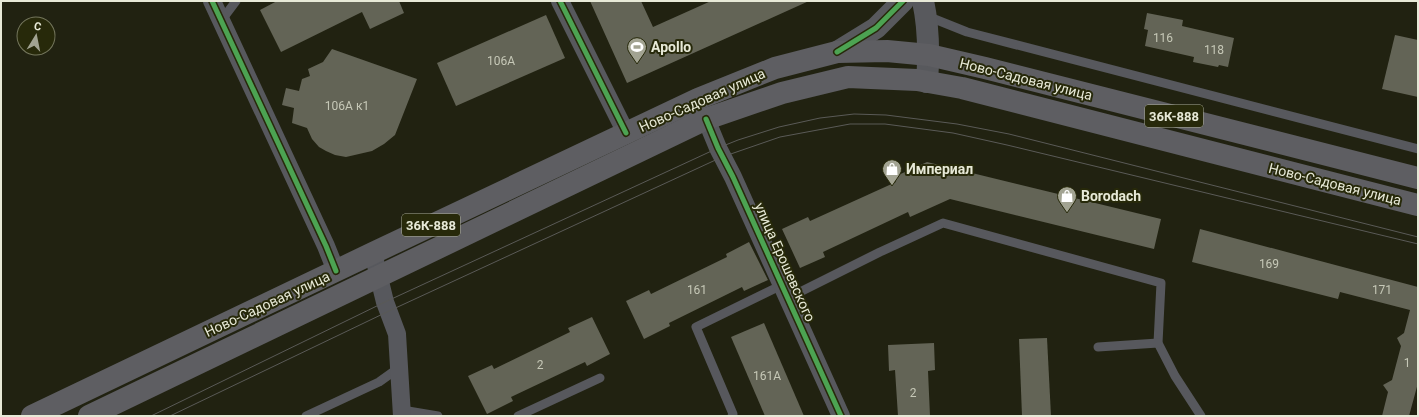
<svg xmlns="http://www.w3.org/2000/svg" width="1419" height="417" font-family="Roboto,sans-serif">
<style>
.building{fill:#636456}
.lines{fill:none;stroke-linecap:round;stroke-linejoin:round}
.lane{stroke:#57585d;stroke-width:9}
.street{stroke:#57585d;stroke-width:18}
.secondary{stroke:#58595d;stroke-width:22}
.primary{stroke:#5e5e62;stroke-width:22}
.tram{stroke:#5a5a57;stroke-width:1}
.cycleway-casing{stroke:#27290a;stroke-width:8}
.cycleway{stroke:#4ca352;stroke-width:5}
.labels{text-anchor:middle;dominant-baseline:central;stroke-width:4;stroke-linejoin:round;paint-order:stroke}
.number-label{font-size:12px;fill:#c6c8b7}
.shield{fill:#27290a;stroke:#adaf9a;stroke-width:1}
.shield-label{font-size:13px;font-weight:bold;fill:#e7e9d7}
.poi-label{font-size:14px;font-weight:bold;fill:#e7e9d7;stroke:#27290a;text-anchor:start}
.street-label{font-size:14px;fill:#e7e9d7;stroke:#27290a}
</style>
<rect width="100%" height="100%" fill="#212211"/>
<g class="building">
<path d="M277,1H399L404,13L370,29L362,12L281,52L260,10Z"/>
<path d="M590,1H641L653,27L711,1H809L627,83Z"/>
<path d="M1147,13L1183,20L1182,26L1234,38L1228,67L1219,65L1218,67L1193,62L1194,57L1145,46L1148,30L1144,29Z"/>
<path d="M546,15L565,58L456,106L437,63Z"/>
<path d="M1395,35L1418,40V97L1382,89Z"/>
<path d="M332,49L417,79L395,135L384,144L372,151L346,157L335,155L326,151L319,147L312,139L307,128L292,123L294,108L282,105L286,88L299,91L302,79L310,76L308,69L323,62Z"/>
<path d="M927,162L1161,219L1154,249L950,199L910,217L908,212L823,252L825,257L800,268L782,229L808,217L810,221L896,182L894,177Z"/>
<path d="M1200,229L1418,287V383L1409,416H1382L1388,392L1383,385L1392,380L1401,346L1397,338L1404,333L1410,310L1340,292L1338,299L1192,262Z"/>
<path d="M749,242L768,280L744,291L742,287L669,323L670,326L644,339L626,301L649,290L651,294L727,257L726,254Z"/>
<path d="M592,317L610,354L587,366L585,362L511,397L513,401L487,414L468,376L492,365L494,369L570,332L568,328Z"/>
<path d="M764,323L804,416H765L731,337Z"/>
<path d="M1047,338L1051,416H1022L1019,339Z"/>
<path d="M934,343L935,370L928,371L930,416H898L895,370L889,371L888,345Z"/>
</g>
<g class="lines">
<g class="lane">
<path d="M927,16L967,32L1418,149"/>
<path d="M221,21L236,1"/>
<path d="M788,298L880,252L943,223L1161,283L1158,343L1175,376L1201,416"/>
<path d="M1098,347L1158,343"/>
<path d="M402,410L438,416"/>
<path d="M306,416L379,382L400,367"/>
<path d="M518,416L600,378"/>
<path d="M732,416L733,414L696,327L782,285"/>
</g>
<g class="street">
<path d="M212,1L326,246L336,271"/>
<path d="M560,1L626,133"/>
<path d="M706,119L718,148L733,177L841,416"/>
<path d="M373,253L385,302L397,334L402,416"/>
</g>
<g class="secondary">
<path d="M923,1C929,28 929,55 927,82"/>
<path d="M837,52L876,28L903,1"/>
</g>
<g class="primary">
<path d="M32,416L373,253L698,99L775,68L837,52L887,51L929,55L985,68L1418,178"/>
<path d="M89,416L706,119L782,93L848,77L917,80L962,88L1418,205"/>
</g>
<g class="tram">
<path d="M151,416L385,302L718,148L738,140L779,127L820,118L854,114L886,115L957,124L1009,134L1418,237"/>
<path d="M170,416L389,311L722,157L780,137L850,124H885L953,133L1007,145L1418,244"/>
</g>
<defs>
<g id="cycleway">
<path d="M212,1L326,246L336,271"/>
<path d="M560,1L626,133"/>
<path d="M837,52L876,28L903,1"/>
<path d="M706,119L718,148L733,177L841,416"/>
</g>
</defs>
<use href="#cycleway" class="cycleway-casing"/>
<use href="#cycleway" class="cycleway"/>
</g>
<defs>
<symbol id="stadium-pin" viewBox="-11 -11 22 30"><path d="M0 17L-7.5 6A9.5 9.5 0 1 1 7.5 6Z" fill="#a2a392" stroke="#27290a"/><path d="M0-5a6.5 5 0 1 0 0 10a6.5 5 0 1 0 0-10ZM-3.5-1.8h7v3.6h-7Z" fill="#fff"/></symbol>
<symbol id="shop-pin" viewBox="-11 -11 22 30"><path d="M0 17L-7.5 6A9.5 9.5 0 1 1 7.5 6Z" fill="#a2a392" stroke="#27290a"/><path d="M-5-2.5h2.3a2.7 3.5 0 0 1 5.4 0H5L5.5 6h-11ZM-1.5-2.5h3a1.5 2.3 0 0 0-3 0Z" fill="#fff"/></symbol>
</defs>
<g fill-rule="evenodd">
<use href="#stadium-pin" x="626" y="36" width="22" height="30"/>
<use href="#shop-pin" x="881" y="158" width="22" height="30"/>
<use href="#shop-pin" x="1056" y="185" width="22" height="30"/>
</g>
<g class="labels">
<g class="number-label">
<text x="1163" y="38">116</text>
<text x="1214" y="50">118</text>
<text x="501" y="61">106А</text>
<text x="347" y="106">106А к1</text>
<text x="1269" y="264">169</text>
<text x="697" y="290">161</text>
<text x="1382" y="290">171</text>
<text x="1407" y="363">1</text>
<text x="540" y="365">2</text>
<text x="767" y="376">161А</text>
<text x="913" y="393">2</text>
</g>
<g class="shield">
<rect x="1145" y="105" width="58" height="22" rx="3"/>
<rect x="402" y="214" width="58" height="22" rx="3"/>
</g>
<g class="shield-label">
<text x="1174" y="116">36К-888</text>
<text x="431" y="225">36К-888</text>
</g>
<g class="poi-label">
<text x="651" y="47">Apollo</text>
<text x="906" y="169">Империал</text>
<text x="1081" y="196">Borodach</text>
</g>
<g class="street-label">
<text transform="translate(1026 79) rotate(14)">Ново-Садовая улица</text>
<text transform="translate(702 100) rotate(-24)">Ново-Садовая улица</text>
<text transform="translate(1335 184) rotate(14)">Ново-Садовая улица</text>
<text transform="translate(785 262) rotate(66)">улица Ерошевского</text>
<text transform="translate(267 304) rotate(-25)">Ново-Садовая улица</text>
</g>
</g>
<rect width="1419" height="417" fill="none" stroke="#e7e9d7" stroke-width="4"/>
<g transform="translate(36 36) rotate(10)"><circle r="19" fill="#27290a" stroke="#74765c"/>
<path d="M0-3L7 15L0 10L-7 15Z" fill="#a2a392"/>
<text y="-6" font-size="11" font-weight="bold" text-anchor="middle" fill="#e7e9d7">С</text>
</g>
</svg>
